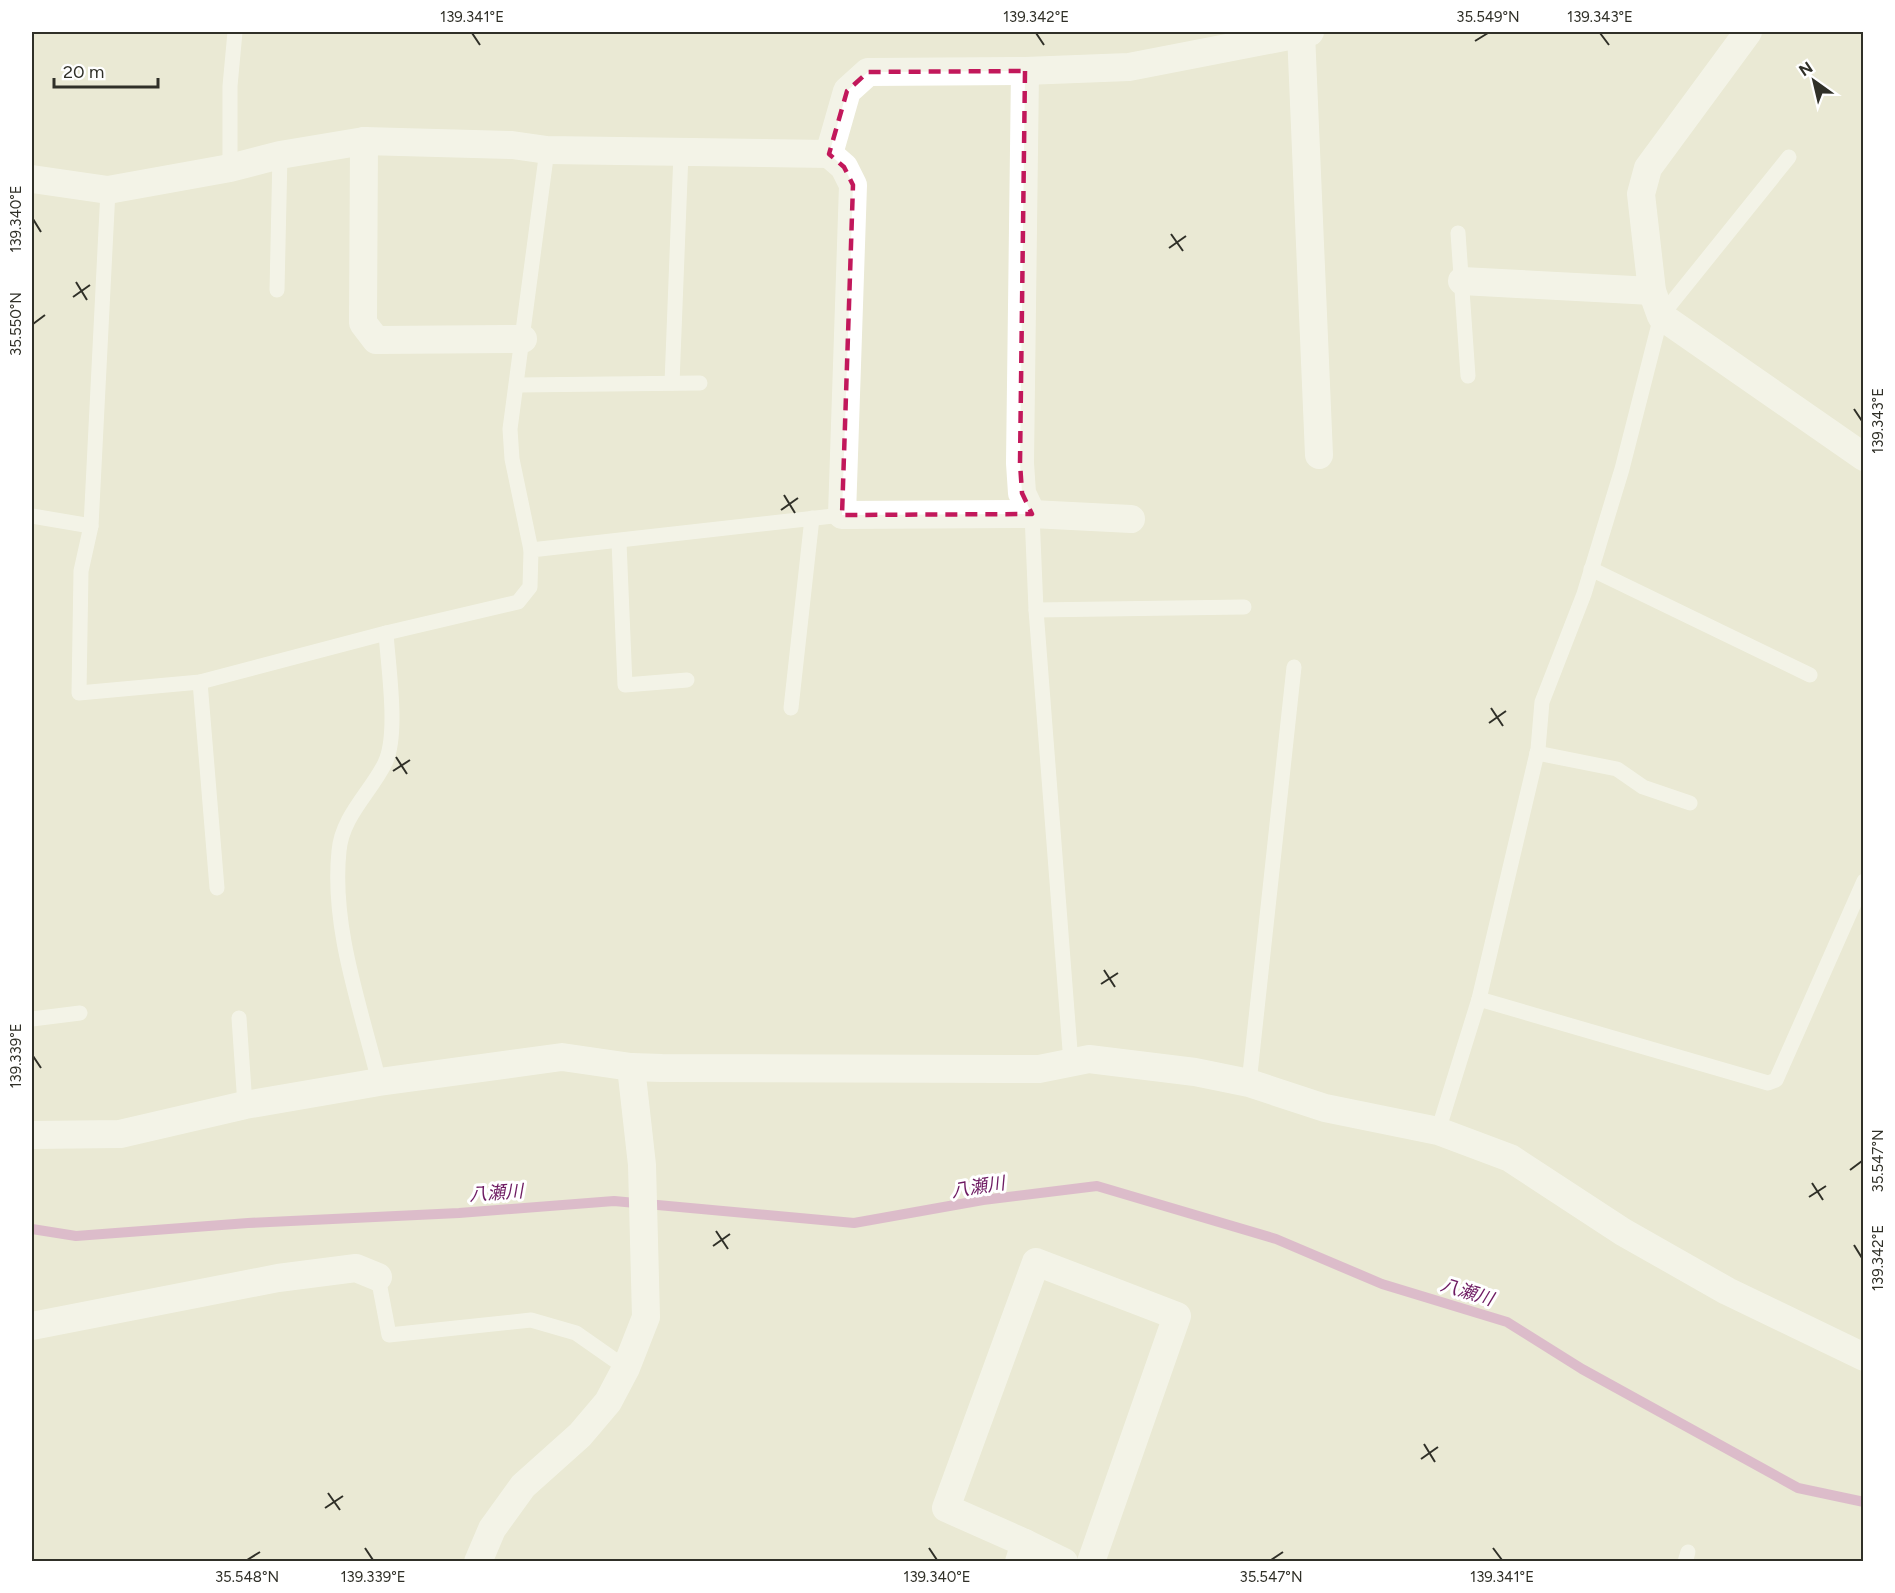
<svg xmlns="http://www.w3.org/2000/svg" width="1895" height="1593" font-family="Figtree,'Noto Sans JP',sans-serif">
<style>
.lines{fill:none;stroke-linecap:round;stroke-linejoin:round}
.stream{stroke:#cc86be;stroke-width:10}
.service{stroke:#fff;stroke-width:15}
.minor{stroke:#fff;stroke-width:28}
.marked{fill:none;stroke:#c2185b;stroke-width:4.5;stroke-dasharray:12 8;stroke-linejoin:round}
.ticks{fill:none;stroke:#303028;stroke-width:2}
.labels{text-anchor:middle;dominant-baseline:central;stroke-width:6;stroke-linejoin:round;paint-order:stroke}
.water-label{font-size:18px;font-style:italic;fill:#6e1b62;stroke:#fff}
.neatline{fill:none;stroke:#303028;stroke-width:2}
.ticks-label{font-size:15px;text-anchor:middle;fill:#303028}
</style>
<rect width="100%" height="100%" fill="#eae9d4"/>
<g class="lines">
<path class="stream" d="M32,1229L76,1236L248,1223L459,1213L614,1201L854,1223L983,1200L1097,1186L1276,1239L1382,1284L1507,1322L1582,1369L1798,1488L1864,1502"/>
<g class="service">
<path d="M230,168V86L235,32"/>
<path d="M1458,233L1468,376"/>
<path d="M277,290L280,155"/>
<path d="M672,383L681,153"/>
<path d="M518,385L700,383"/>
<path d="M1032,514L1036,610L1071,1063"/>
<path d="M32,516L91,526L108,190"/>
<path d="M91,526L81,571L79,693L200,682L386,633L518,602L530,587L531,550L842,515"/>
<path d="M619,542L625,685L687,680"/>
<path d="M531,550L512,459L510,429L547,150"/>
<path d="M1591,569L1810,675"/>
<path d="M1036,610L1244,607"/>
<path d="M200,682L217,888"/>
<path d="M791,708L812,518"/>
<path d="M1537,753L1617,769L1643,787L1690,803"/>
<path d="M1479,999L1768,1083L1776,1080L1864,881"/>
<path d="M239,1018L245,1105"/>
<path d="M32,1019L80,1013"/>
<path d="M379,1082C361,1008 331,928 339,851C342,816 371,792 385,763C399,734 388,666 386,633"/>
<path d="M1249,1083L1294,667"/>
<path d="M1438,1131L1479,999L1538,749L1542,702L1584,594L1622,469L1661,316L1789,157"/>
<path d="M378,1277L389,1335L531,1320L576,1333L626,1368"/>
<path d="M1685,1562L1688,1552"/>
</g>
<g class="minor">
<path d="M1748,32L1648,168L1641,194L1652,291L1661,316L1864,457"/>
<path d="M1301,33L1319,455"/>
<path d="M1025,71L1020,463L1022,493L1032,514"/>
<path d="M364,141L363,323L376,340L523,339"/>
<path d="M829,154L844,167L853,185L842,515L1032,514L1131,519"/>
<path d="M32,179L108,190L230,168L280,155L364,141L512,145L547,150L829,154L847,91L868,72L1025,71L1129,67L1310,32"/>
<path d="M1462,281L1652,291"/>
<path d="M32,1135L120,1134L245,1105L379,1082L562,1057L631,1067L662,1068L1039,1069L1089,1059L1195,1072L1249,1083L1325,1108L1438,1131L1510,1158L1623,1232L1727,1291L1864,1357"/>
<path d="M32,1326L278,1278L356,1268L378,1277"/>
<path d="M1025,1543L1064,1562"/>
<path d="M478,1562L492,1529L523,1486L580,1435L608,1402L626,1368L646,1317L642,1165L631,1067"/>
<path d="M1019,1562L1025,1543L946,1508L1036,1262L1177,1316L1091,1562"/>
</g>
</g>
<path d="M0 0H1895V1593H0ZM1025,71L1020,463L1022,493L1032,514L842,515L853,185L844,167L829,154L847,91L868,72Z" fill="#eae9d4" fill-opacity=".55" fill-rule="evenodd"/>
<path class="marked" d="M1025,71L1020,463L1022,493L1032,514L842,515L853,185L844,167L829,154L847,91L868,72Z"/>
<path class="ticks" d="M472,33L480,45M1036,33L1044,45M1600,33L1609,45M1475,41L1488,33M33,219L41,232M1171,234L1183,251M1169,248L1186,236M76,282L87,300M73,297L90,285M33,324L45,315M1854,409L1862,421M784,495L795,513M781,510L798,498M1491,708L1503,726M1489,723L1506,711M396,757L407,774M393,771L410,760M1104,970L1115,987M1101,984L1118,973M33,1056L41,1068M1850,1170L1862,1161M1812,1183L1823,1200M1809,1197L1826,1186M716,1231L728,1249M1854,1245L1862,1258M713,1246L730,1234M1424,1444L1435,1462M1421,1459L1438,1447M328,1493L340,1510M325,1508L343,1496M365,1548L373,1560M929,1548L937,1560M1493,1548L1502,1560M247,1560L260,1552M1271,1560L1283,1552"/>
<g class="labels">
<g class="water-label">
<text transform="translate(978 1187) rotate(-9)">八瀬川</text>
<text transform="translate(496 1193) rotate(-4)">八瀬川</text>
<text transform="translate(1467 1292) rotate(17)">八瀬川</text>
</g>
</g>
<rect width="1895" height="1593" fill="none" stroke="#ffffff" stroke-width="66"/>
<g transform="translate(1814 81) rotate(326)" stroke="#ffffff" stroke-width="4.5" paint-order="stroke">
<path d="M0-4.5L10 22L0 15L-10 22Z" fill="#303028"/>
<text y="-9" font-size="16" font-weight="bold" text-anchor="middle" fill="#303028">N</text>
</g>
<path d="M54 78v9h104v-9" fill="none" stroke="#303028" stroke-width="3"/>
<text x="63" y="78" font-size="18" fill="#303028" stroke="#ffffff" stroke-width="4.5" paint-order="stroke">20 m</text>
<rect x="33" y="33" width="1829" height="1527" class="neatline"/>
<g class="ticks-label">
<text x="472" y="22">139.341°E</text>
<text x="1036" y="22">139.342°E</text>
<text x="1488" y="22">35.549°N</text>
<text x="1600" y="22">139.343°E</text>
<text transform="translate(16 219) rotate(-90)" y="5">139.340°E</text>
<text transform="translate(16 324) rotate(-90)" y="5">35.550°N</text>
<text transform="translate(1878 421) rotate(-90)" y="5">139.343°E</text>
<text transform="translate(16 1056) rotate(-90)" y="5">139.339°E</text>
<text transform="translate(1878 1161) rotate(-90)" y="5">35.547°N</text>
<text transform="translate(1878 1258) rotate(-90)" y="5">139.342°E</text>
<text x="247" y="1582">35.548°N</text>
<text x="373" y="1582">139.339°E</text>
<text x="937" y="1582">139.340°E</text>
<text x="1271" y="1582">35.547°N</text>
<text x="1502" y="1582">139.341°E</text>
</g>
</svg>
